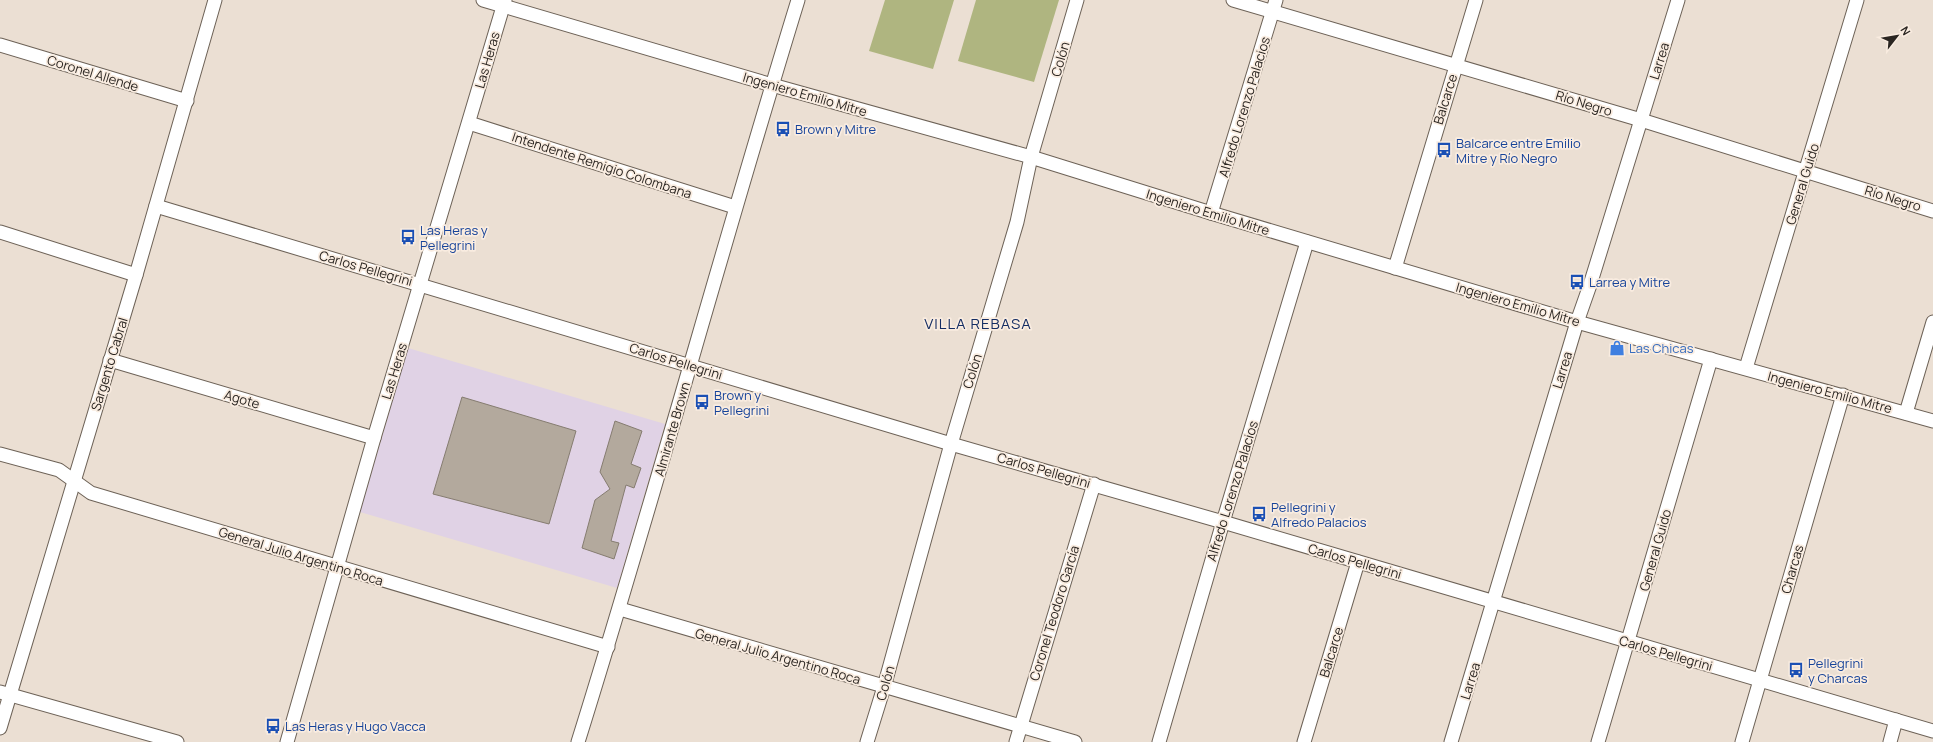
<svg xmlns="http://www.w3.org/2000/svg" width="1933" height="742" font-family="Manrope,sans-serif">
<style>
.industrial{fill:#e0d2e5}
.green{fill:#afb580}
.building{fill:#b3a99d;stroke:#857c70}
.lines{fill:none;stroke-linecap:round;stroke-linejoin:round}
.minor-casing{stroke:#6d6257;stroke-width:15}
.minor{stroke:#fff;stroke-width:13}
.labels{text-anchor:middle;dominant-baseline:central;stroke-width:3.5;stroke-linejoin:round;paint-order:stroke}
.street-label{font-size:13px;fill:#2a2521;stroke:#f9ece0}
.transit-label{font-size:13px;fill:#164399;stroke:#f9ece0;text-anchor:start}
.shop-label{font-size:13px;fill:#366cbe;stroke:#f9ece0;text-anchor:start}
.quarter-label{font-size:15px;letter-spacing:1px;fill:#142d63;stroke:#f9ece0}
</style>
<rect width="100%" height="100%" fill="#ebdfd3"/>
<path class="industrial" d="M408,348L665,424L617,588L360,512Z"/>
<g class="green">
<path d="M885,0H954L933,69L869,51Z"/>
<path d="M976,0H1059L1034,82L958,61Z"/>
</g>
<g class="building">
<path d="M462,397L576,431L549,524L433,494Z"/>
<path d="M615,421L642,431L631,464L641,468L634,488L626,485L611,541L619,543L614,559L582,548L595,500L610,489L600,472Z"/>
</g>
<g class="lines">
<defs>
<g id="minor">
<path d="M483,0L772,85L1031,157L1211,213L1577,322L1933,421"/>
<path d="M1233,0L1641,120L1933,211"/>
<path d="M0,45L187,101"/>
<path d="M469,123L735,207"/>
<path d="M156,206L951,444L1223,522L1933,731"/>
<path d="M1211,213L1276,0"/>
<path d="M0,232L136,275"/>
<path d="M1395,268L1476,0"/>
<path d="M110,360L374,438"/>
<path d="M1746,368L1857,0"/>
<path d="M1906,413L1933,322"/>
<path d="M0,454L59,470L91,493L608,647"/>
<path d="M620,609L1075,742"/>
<path d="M0,692L177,742"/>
<path d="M0,728L136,275L215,0"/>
<path d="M287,742L374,438L505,0"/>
<path d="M578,742C655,496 722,247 798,0"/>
<path d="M867,742L884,687L951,444L1017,222L1031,157L1077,0"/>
<path d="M1016,742L1094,484"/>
<path d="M1159,742L1223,522L1307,242"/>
<path d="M1304,742L1358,562"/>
<path d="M1451,742L1577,322L1590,285L1678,0"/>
<path d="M1598,742L1711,359"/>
<path d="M1742,742L1843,395"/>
<path d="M1890,742L1896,720"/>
</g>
</defs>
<use href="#minor" class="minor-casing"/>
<use href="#minor" class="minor"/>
</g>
<defs>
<symbol id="bus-bare" viewBox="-9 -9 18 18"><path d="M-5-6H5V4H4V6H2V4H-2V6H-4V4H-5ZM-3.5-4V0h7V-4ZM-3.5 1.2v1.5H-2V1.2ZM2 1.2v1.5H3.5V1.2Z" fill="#1a4fb4" stroke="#f9ece0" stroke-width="2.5" paint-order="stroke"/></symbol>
<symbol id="shop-bare" viewBox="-9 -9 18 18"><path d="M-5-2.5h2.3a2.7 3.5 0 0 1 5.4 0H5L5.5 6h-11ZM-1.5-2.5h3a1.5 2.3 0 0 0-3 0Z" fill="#3f7fe0" stroke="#f9ece0" stroke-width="2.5" paint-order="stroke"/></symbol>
</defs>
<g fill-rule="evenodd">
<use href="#bus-bare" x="772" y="118" width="22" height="22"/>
<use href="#bus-bare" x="1433" y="139" width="22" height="22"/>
<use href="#bus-bare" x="397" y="226" width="22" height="22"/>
<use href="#bus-bare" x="1566" y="271" width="22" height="22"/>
<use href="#shop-bare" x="1606" y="337" width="22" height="22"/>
<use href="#bus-bare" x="691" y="391" width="22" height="22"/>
<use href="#bus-bare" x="1248" y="503" width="22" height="22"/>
<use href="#bus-bare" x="1785" y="659" width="22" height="22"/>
<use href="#bus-bare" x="262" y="715" width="22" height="22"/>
</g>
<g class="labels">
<g class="street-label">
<text transform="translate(1060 59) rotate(-74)">Colón</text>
<text transform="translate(487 60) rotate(-74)">Las Heras</text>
<text transform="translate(1659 61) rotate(-73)">Larrea</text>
<text transform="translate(93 73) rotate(17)">Coronel Allende</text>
<text transform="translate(805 94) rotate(16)">Ingeniero Emilio Mitre</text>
<text transform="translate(1445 99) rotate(-73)">Balcarce</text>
<text transform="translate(1584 103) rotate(17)">Río Negro</text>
<text transform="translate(1244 107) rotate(-73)">Alfredo Lorenzo Palacios</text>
<text transform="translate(602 165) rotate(18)">Intendente Remigio Colombana</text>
<text transform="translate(1802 184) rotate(-73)">General Guido</text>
<text transform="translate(1893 198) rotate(17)">Río Negro</text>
<text transform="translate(1208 212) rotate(17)">Ingeniero Emilio Mitre</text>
<text transform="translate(366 268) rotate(16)">Carlos Pellegrini</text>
<text transform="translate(1518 304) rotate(16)">Ingeniero Emilio Mitre</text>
<text transform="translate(676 361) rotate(17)">Carlos Pellegrini</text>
<text transform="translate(109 364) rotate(-73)">Sargento Cabral</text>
<text transform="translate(1562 370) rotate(-73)">Larrea</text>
<text transform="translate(394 371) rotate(-73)">Las Heras</text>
<text transform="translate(972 371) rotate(-73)">Colón</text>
<text transform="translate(1830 392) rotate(15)">Ingeniero Emilio Mitre</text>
<text transform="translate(242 399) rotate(16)">Agote</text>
<text transform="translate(672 429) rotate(-74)">Almirante Brown</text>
<text transform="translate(1044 470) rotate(16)">Carlos Pellegrini</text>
<text transform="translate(1232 491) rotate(-73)">Alfredo Lorenzo Palacios</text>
<text transform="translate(1655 550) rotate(-74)">General Guido</text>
<text transform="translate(301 556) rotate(17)">General Julio Argentino Roca</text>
<text transform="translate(1355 561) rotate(16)">Carlos Pellegrini</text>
<text transform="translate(1792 569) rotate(-74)">Charcas</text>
<text transform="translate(1054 613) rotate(-73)">Coronel Teodoro García</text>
<text transform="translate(1331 652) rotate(-73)">Balcarce</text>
<text transform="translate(1666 653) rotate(16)">Carlos Pellegrini</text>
<text transform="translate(778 656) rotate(16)">General Julio Argentino Roca</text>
<text transform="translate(1470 681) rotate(-73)">Larrea</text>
<text transform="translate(885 683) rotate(-74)">Colón</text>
</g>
<g class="transit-label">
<text x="795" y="129">Brown y Mitre</text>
<text x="1456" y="143">Balcarce entre Emilio<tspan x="1456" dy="15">Mitre y Río Negro</tspan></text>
<text x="420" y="230">Las Heras y<tspan x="420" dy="15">Pellegrini</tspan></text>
<text x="1589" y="282">Larrea y Mitre</text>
<text x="714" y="395">Brown y<tspan x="714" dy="15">Pellegrini</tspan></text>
<text x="1271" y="507">Pellegrini y<tspan x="1271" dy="15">Alfredo Palacios</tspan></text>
<text x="1808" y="663">Pellegrini<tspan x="1808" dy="15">y Charcas</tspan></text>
<text x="285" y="726">Las Heras y Hugo Vacca</text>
</g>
<g class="shop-label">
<text x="1629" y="348">Las Chicas</text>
</g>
<g class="quarter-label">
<text x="978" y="323">VILLA REBASA</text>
</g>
</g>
<g transform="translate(1897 36) rotate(59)" stroke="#f9ece0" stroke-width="3" paint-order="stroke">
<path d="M0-3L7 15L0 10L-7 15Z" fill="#2a2521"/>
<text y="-6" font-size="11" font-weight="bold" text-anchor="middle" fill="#2a2521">N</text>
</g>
</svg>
